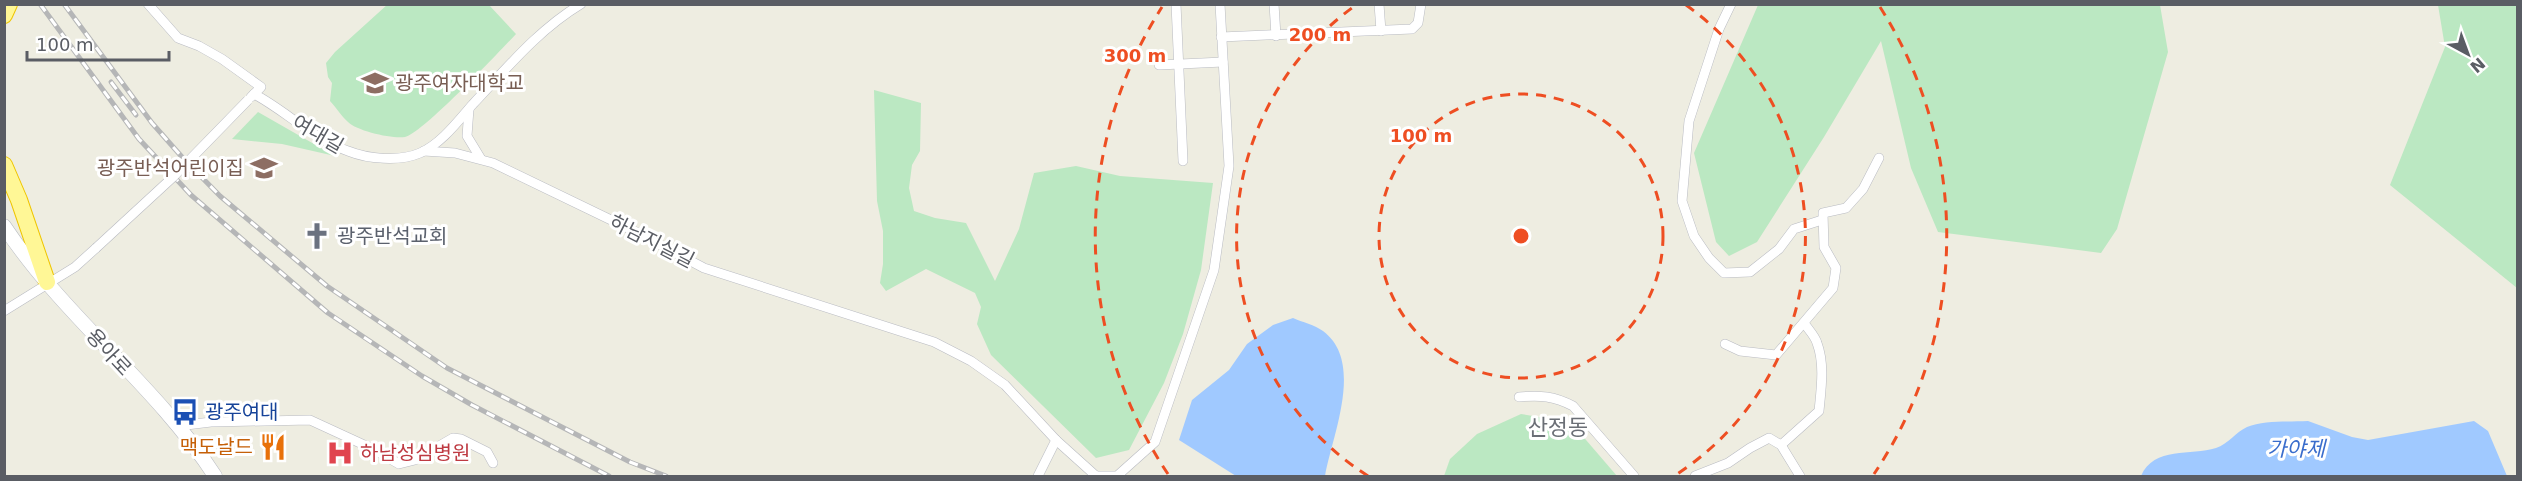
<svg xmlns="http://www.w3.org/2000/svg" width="2522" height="481" font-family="'DejaVu Sans','Noto Sans KR',sans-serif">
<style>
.green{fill:#bbe8c2}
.water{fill:#a0c9ff}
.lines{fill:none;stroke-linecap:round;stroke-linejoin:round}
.minor-casing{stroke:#b9bbc2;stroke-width:10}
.secondary-casing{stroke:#babdc4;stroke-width:15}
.trunk-casing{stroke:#efc500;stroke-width:18}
.minor{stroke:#fff;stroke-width:9}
.secondary{stroke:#fff;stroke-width:14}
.trunk{stroke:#fff796;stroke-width:16}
.rail-casing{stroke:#b5b6b7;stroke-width:5}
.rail{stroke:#fff;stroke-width:3;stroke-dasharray:9;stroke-linecap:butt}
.minor-bridge-casing{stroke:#b9bbc2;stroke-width:10;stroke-linecap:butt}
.minor-bridge{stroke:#fff;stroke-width:9}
.ring{fill:none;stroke:#ee4e22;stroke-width:3;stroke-dasharray:10 8}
.labels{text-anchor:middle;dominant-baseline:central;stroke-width:6;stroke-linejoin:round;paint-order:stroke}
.education-label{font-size:20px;fill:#785e54;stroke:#fff;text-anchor:start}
.street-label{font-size:20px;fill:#5a5d64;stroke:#fff}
.worship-label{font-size:20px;fill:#5b616d;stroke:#fff;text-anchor:start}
.transit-label{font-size:20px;fill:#164399;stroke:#fff;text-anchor:start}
.food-label{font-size:20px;fill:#c56008;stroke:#fff;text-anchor:end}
.health-label{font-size:20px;fill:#be3a42;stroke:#fff;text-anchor:start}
.water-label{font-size:21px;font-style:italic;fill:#3a6dcc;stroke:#fff}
.quarter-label{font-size:22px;fill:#6b6f76;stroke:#fff}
.centre{fill:#ee4e22;stroke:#fff;stroke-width:3}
.ring-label{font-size:18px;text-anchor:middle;font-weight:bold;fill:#ee4e22;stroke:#fff;stroke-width:6;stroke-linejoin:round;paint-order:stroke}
</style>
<rect width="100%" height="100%" fill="#eeede1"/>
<g class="green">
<path d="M388,4L489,5L516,34C500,51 422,134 405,137C392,139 357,131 348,122C341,116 336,107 330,101L332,83L328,77L326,63L335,52Z"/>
<path d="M1758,5H2160L2168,52L2117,229L2101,253L1938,232L1911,168L1881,41L1824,137L1757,242L1729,256L1716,242L1694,153Z"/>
<path d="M2438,5H2517V288L2390,185L2445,47Z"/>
<path d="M874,90L921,103L920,151L912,165L909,188L914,211L935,218L966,223L995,281L1019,229L1034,173L1076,166L1120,176L1213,183L1201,270L1183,334L1164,383L1129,450L1096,458L991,355L977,324L981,307L975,293L926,269L886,291L880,283L883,264V231L877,201Z"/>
<path d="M258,112L335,156L282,144L232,139Z"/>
<path d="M1521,414L1556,420L1574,426L1617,476H1444L1450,459L1477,434Z"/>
</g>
<g class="water">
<path d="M1293,318C1302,322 1315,325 1323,331C1365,362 1332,436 1325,476H1236L1179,440L1192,400L1229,370L1247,344L1273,325Z"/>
<path d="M2308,421L2352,437L2368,440L2474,421L2488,431L2507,476H2141C2154,446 2191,456 2216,448C2228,444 2236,432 2247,427C2264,420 2290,422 2308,421Z"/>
</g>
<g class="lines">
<defs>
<g id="minor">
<path d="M148,4L178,38L199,46L222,59L261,87L251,97"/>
<path d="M1176,4L1183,161"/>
<path d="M1274,4L1276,36"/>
<path d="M1379,4L1381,31"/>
<path d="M1731,4L1719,29L1689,121L1682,201L1694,236L1709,258L1724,273L1750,272L1779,249L1794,229L1822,220"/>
<path d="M1221,37L1412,29L1418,23L1421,4"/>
<path d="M1159,65L1223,62"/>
<path d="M254,94C286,111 313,139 348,151C368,159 399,162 420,153C441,144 458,121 473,104C507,68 538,30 581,4"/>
<path d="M469,109L467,136L481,159"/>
<path d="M424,151L455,153L493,163L638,233L704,268L934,342L971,361L1005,385L1056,440L1096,476"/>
<path d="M4,311L75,267L96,248"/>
<path d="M1725,344L1740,351L1776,355L1833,288L1836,268L1824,247L1823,213L1846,208L1863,189L1879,158"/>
<path d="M1519,397C1540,395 1554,396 1573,406L1634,476"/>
<path d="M178,426L211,422L310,420L373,449L399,464L415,460L453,438L461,439L487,452L493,463"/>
<path d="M1781,445L1819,411C1821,390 1825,364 1817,343C1815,336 1808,329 1804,323"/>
<path d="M1038,476L1056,440"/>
<path d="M1097,476H1117L1155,442L1214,270L1229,166L1220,4"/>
<path d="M1695,476L1728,463L1750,448L1769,438L1781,445L1800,476"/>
</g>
<path id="secondary" d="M4,226C64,317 156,385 215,476"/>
<g id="trunk">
<path d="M4,15L9,4"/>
<path d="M4,165L19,200L47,282"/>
</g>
</defs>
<use href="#minor" class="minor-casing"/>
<use href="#secondary" class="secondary-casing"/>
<use href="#trunk" class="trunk-casing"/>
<use href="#minor" class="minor"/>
<use href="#secondary" class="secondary"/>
<use href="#trunk" class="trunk"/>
<defs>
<g id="rail">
<path d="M40,4L139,139L191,195L328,313L422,376L472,405L609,476"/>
<path d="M64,4L152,123L182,157L220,196L327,286L447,368L630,462L666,476"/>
<path d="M111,82L136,115"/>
</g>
</defs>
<use href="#rail" class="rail-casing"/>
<use href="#rail" class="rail"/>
<defs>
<path id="minor-bridge" d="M96,248L172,178L248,100"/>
</defs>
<use href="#minor-bridge" class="minor-bridge-casing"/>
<use href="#minor-bridge" class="minor-bridge"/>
</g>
<g class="ring">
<circle cx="1521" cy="236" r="142"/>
<path d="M1368 476A284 284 0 0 1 1356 5M1686 5A284 284 0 0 1 1674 476"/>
<path d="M1168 474A426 426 0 0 1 1162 7M1880 7A426 426 0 0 1 1874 474"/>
</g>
<defs>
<symbol id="school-bare" viewBox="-9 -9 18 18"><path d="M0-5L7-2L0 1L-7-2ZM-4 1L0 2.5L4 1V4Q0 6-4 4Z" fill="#8d6e63" stroke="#fff" stroke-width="2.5" paint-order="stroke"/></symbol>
<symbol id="church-bare" viewBox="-9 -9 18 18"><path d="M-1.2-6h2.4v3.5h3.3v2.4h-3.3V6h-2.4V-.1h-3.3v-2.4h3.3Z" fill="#6b7280" stroke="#fff" stroke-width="2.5" paint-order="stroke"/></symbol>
<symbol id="bus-bare" viewBox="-9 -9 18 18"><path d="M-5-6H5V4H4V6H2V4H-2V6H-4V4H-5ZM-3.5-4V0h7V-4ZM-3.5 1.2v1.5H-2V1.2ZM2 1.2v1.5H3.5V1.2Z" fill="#1a4fb4" stroke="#fff" stroke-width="2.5" paint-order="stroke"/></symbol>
<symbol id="restaurant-bare" viewBox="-9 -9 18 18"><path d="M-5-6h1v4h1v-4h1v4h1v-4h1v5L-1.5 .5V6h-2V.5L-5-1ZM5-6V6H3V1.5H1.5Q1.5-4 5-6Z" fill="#e8710a" stroke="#fff" stroke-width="2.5" paint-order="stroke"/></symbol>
<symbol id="hospital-bare" viewBox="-9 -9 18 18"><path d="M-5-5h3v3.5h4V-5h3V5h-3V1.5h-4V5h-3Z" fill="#e0444e" stroke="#fff" stroke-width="2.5" paint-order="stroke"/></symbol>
</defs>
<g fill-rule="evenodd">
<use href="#school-bare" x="356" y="64" width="38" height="38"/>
<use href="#school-bare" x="245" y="149" width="38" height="38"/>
<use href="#church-bare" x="298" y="217" width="38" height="38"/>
<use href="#bus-bare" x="166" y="393" width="38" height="38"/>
<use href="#restaurant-bare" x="254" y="428" width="38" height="38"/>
<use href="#hospital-bare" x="321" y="434" width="38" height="38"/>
</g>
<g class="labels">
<g class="education-label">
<text x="395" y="83">광주여자대학교</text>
<text x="244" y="168" text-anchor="end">광주반석어린이집</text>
</g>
<g class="street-label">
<text transform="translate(318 134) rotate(30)">여대길</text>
<text transform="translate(652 241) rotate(27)">하남지실길</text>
<text transform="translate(109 352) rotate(47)">용아로</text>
</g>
<g class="worship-label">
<text x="337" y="236">광주반석교회</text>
</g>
<g class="transit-label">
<text x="205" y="412">광주여대</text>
</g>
<g class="food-label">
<text x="253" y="447">맥도날드</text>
</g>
<g class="health-label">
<text x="360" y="453">하남성심병원</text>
</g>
<g class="water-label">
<text x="2296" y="449">가야제</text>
</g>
<g class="quarter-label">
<text x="1558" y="427">산정동</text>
</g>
</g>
<circle cx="1521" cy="236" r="9" class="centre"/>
<g class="ring-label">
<text x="1320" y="41">200 m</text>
<text x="1135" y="62">300 m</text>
<text x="1421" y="142">100 m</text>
</g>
<rect width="2522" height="481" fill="none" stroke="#5a5d64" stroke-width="12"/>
<g transform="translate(2468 54) rotate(139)" stroke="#ffffff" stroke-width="4.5" paint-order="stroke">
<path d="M0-4.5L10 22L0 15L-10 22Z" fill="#5a5d64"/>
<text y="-9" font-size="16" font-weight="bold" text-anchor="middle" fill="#5a5d64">N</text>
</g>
<path d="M27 51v9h142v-9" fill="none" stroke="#5a5d64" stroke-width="3"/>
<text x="36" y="51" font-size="18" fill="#5a5d64" stroke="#ffffff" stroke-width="4.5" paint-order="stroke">100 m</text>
</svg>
